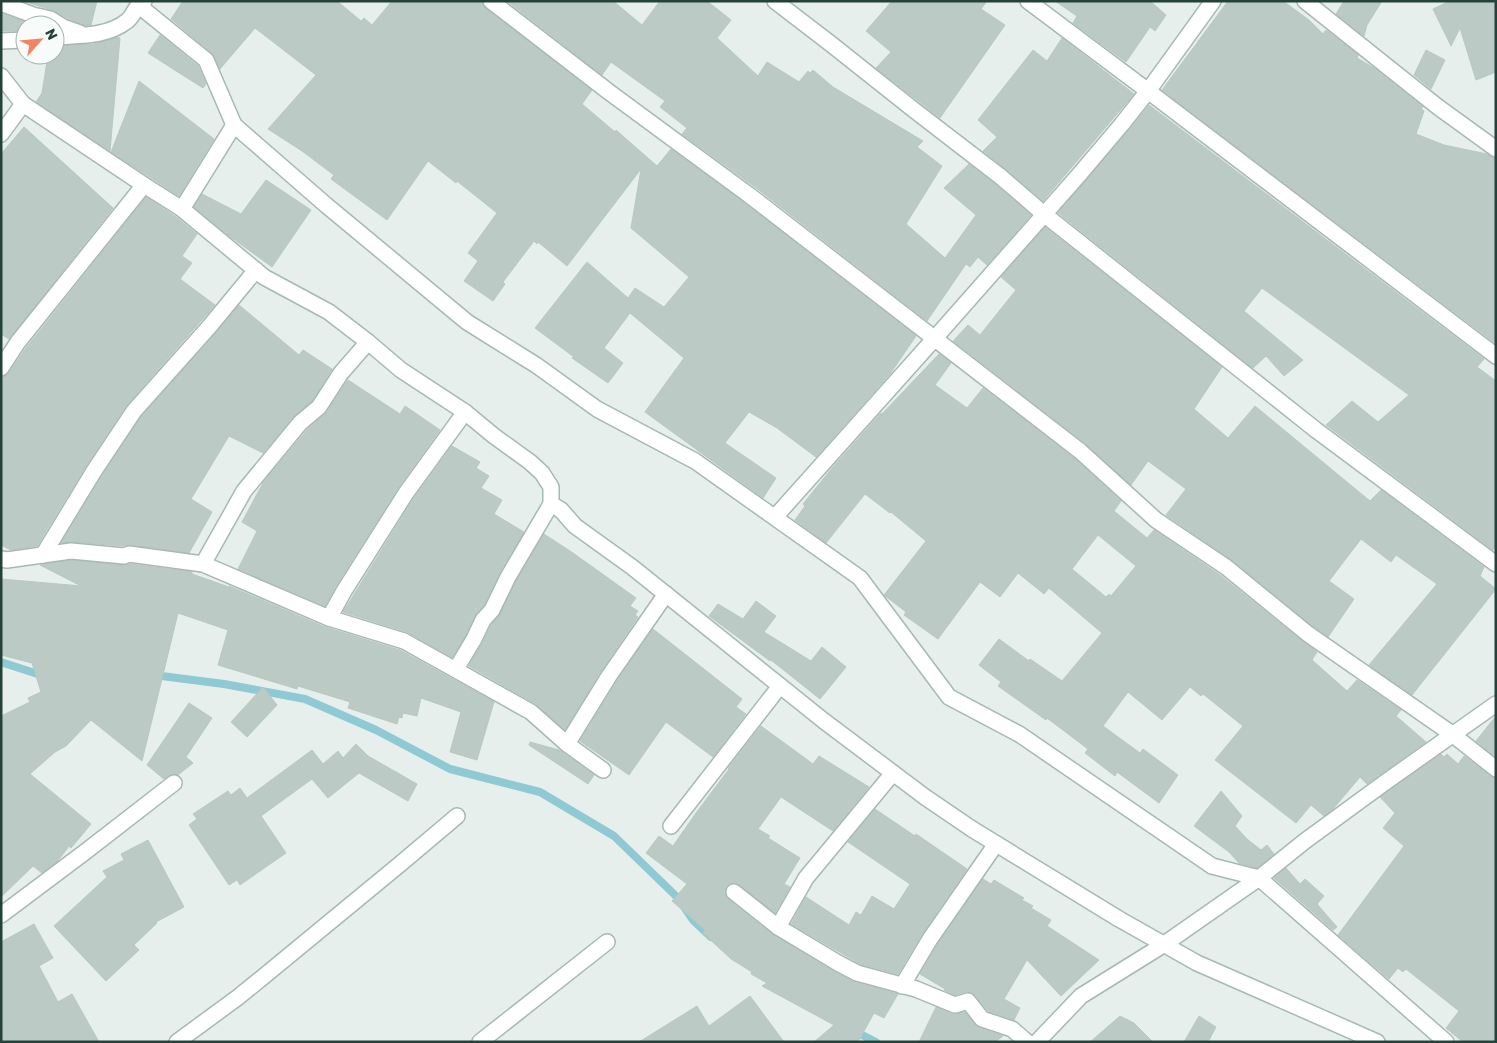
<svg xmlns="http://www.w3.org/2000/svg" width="1497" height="1043" font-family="Rubik,sans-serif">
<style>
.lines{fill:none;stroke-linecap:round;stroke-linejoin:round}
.stream{stroke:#8ec9d4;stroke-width:8}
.building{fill:#bbcac4;stroke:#b8c9c2;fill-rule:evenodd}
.minor-casing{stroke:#a8b8b2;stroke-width:18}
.minor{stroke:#fff;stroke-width:15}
</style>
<rect width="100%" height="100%" fill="#e6efeb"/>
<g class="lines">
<g class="stream">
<path d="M1,662L44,676"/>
<path d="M154,675L224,684L305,699L376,730L450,769L540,792L614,836L678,898L693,920L711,937"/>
<path d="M854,1031L876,1042"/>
</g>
</g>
<g class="building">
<path d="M23,1H97L91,25L85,26L67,18L52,10Z"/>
<path d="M183,1H337L361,21L364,18L372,25L392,1H482L485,8L592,90L582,104L615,132L616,130L657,166L671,149L743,202L916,336L890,374L816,457L777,428L749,412L725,443L776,478L763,498L645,412L684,358L630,313L604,348L623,363L608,383L572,358L574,357L535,328L587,262L628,298L635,288L664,307L689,277L631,228L641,169L567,266L538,242L537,244L534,241L503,282L505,284L493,301L464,281L478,261L468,253L497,213L457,181L456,183L428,161L387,220L331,179L334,175L302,151L268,129L316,75L255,28L220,69L212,53L171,19Z"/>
<path d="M507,1H613L642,25L660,1H707L731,20L717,38L758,76L767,62L799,82L808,71L810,73L813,70L833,87L923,141L917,147L942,166L906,224L945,258L976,215L944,188L969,164L995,184L1031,215L987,265L978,257L970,267L966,264L927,321L755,187L682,134L687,128L660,107L665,101L611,62L602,75Z"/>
<path d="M892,1H987L981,9L1005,25L940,118L876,68L891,52L866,31Z"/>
<path d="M1055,1H1150L1166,15L1155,31L1150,27L1126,62L1073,23L1077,16Z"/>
<path d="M1228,1H1283L1309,20L1323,34L1326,30L1358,55L1357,58L1374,68L1423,107L1421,109L1424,111L1416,134L1444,145L1487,154L1496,158V344L1162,90Z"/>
<path d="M1344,1H1382L1367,25L1364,36L1336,14Z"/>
<path d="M1450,1H1496V72L1476,80L1460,28L1451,46L1433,9Z"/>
<path d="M1,13L30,24L35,25H25V31H1Z"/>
<path d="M160,35L198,66L206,84L203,88L148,53Z"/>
<path d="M117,37L120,38L110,151L36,102L42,93L48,55H55V46L94,44Z"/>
<path d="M1062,38L1134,94L1043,201L1007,170L983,151L997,137L978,120L1033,50L1047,61Z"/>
<path d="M1426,50L1445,60L1431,89L1414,75Z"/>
<path d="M139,81L214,139L179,196L111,152Z"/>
<path d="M1149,105L1484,359L1477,367L1496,381V544L1493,550L1326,425L1352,401L1378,422L1409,395L1262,288L1244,311L1303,360L1284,376L1266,356L1253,368L1058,213L1129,130Z"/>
<path d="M24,127L113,208L9,339L1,334V154Z"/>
<path d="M266,180L311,210L272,267L228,235L194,207L202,194L241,214Z"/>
<path d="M146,197L176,217L197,234L182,256L192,263L180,279L215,305L126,406L86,466L37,546L11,550L1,545V377L6,376L9,373L26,348Z"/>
<path d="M1045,227L1222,367L1194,409L1228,438L1255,406L1370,501L1381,490L1484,567L1480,576L1496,589L1412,695L1369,665L1437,584L1396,555L1391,562L1361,539L1329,581L1354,599L1328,637L1314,627L1232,560L1166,515L1186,489L1148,461L1131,485L1086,444L953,341L968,325L980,335L1016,290L1001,277Z"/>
<path d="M239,305L299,355L303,350L332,369L312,401L293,417L263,453L229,436L191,499L212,512L189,553L130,545L123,546L72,542L61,543L102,476L141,417L216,333Z"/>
<path d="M939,354L951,363L935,385L967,408L983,388L1074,458L1121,501L1114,511L1147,538L1154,530L1220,575L1302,641L1317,652L1312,660L1347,691L1357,680L1401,710L1396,716L1426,742L1367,784L1360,777L1333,809L1324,816L1311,805L1296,823L1215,760L1243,726L1203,694L1201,696L1190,687L1162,720L1128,692L1103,726L1140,753L1143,749L1178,775L1159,803L1117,772L1115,776L1085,753L1088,749L1047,718L1046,720L998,686L1001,682L979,665L999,639L1029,661L1030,659L1062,681L1102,633L1049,588L1044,594L1018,573L1000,597L980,582L938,639L904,615L906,612L884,595L926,541L891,512L890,513L865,494L826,543L795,520L805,506L803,504L832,468L881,413L882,414ZM1098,535L1136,566L1111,596L1109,594L1106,597L1072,569Z"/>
<path d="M348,380L400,414L405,406L440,430L398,488L336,586L325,606L238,569L257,531L242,522L264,481L307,430L327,412Z"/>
<path d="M452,446L480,462L476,468L489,476L481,488L502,500L494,514L524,532L500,572L484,605L475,616L466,635L452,657L407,632L343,612L414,498Z"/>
<path d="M544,534L573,553L636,598L630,606L638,611L635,615L638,617L601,671L565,730L536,704L469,666L482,644L491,625L500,614L516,581Z"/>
<path d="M71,560L123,565L130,564L192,572V574L229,587V586L325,627L400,650L494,702L477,760L450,752L461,712L421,698L417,716L403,713L402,718L399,717L397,724L348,708L350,702L298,686L297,689L218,665L228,630L178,613L142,761L91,720L66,746L55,752L30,774L91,824L71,848L69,846L57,862L42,873L33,866L1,897V716L30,702L28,698L41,692L32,663L1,655V579L81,586L40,565Z"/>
<path d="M756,601L776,616L764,632L811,661L822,647L846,667L820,699L771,660L770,661L709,616L718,604L743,619Z"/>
<path d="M653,629L742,699L736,707L746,714L713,757L666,722L629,775L580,741L617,681Z"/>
<path d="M263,687L277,705L247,737L231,722Z"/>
<path d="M189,703L212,718L186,757L193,763L178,775L172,774L164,779L147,765Z"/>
<path d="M1496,716V757L1476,741Z"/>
<path d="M761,726L813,764L819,756L869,787L833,831L781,797L758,829L770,836L768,838L800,858L784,884L790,887L775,913L736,883L730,884L726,887L725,891L726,896L728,899L772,934L833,971L854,982L898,994L884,1018L874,1013L858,1042H814L834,1025L762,986L767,983L751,974L752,972L731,959L703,933L705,930L672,901L687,884L646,853L659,836L673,846L696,813L729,769L728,768Z"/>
<path d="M530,742L559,750L594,775L588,784L529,745Z"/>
<path d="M356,744L368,756L417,784L408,801L359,773L328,798L312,779L261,816L286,853L240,885L237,880L229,885L189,825L197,819L193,814L228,791L231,795L240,788L247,798L312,750L323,764L338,751L343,758Z"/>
<path d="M1441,754L1444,757L1447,754L1458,764L1464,756L1490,776L1496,778V1042H1463L1446,1028L1459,1011L1406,969L1403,972L1398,968L1389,979L1338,935L1404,846L1383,828L1395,813L1380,797Z"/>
<path d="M1221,791L1242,816L1235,826L1247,839L1261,850L1267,845L1274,854L1257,868L1239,863L1229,852L1194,826Z"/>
<path d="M875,809L915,836L916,834L967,869L922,934L898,974L860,964L791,924L806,897L849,925L856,912L861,915L872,896L894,909L910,884L848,842Z"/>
<path d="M148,840L184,907L156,922L157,923L134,945L139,950L106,981L54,926L107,877L103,871L124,860L121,854Z"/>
<path d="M1286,868L1300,884L1305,879L1324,896L1317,904L1337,927L1333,930L1274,878Z"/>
<path d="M983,879L991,884L994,880L1024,898L1022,900L1033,906L1031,908L1051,920L1047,926L1099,960L1061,996L1027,960L1004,999L1020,1008L1014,1020L988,1011L975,995L971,992H965L955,995L944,990L945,989L920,974L938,944Z"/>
<path d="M34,924L53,958L39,966L58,1002L72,994L99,1042H1V942Z"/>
<path d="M750,996L784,1042H639L697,1006L709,1026Z"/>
<path d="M936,1007L952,1014L965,1012L979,1028L1003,1036L995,1042H919Z"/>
<path d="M1120,1016L1134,1023L1153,1042H1090Z"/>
<path d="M1199,1016L1216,1027L1208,1042H1184Z"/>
</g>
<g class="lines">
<defs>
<g id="minor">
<path d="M491,1L609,92L749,195L1080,451L1156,520L1226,567L1308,634L1452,734L1496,769"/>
<path d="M775,1L831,44L914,110L1001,177L1045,215L1316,430L1496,564"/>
<path d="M1028,1L1148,91L1496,356"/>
<path d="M1305,1L1438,107L1496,149"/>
<path d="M1,3L33,15L50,19L63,27L80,33"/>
<path d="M138,5L206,60L234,125L326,205L467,322L536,365L597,409L695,461L860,578L949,697L1019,734L1212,866L1259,878L1446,1042"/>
<path d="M55,37C79,35 107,37 127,21C135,15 133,8 144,1"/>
<path d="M1,41L25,40"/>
<path d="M1,76L23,104L144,185L182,209L264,277L329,312L368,342L401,370L465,412L494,436L530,462L542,473L551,487V504L561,510L575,526L632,567L824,721L925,797L972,829L1119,919L1197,963L1377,1042"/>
<path d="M1,134L23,104"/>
<path d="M182,209L234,125"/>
<path d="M1,368L18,342L144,185"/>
<path d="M775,517L935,338L1078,176L1122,124L1148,91L1213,1"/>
<path d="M43,555L94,471L134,411L209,327L256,270"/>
<path d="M1,559L7,560L71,551L124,556L129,554L203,564L329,618L404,641L531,712L567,744L603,770"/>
<path d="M203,564L244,491L300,423L319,407L341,373L368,342"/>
<path d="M329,618L344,591L406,493L465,412"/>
<path d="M456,669L474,639L483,620L492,610L508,577L551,504"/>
<path d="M567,744L609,676L666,594"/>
<path d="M671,826L780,686"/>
<path d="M734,892L778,927L838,963L857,973L916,989L955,1005L968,1001L982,1019L1012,1029L1027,1042"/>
<path d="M1,915L85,852L174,783"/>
<path d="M778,927L806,878L893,773"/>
<path d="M902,986L930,939L996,844"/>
<path d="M177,1042L237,998L263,977L399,865L457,816"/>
<path d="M480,1042L607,942"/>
<path d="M1037,1042L1081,996L1163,945L1259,878L1305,841L1387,781L1496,704"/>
</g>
</defs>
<use href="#minor" class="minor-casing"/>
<use href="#minor" class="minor"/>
</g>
<rect width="1497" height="1043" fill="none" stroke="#24423a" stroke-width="5"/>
<g transform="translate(40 40) rotate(63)"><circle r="24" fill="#f7fbf9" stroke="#a3b1ad"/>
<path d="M0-4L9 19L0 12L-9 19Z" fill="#f4845f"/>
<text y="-8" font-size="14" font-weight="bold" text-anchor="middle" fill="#24423a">N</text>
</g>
</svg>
